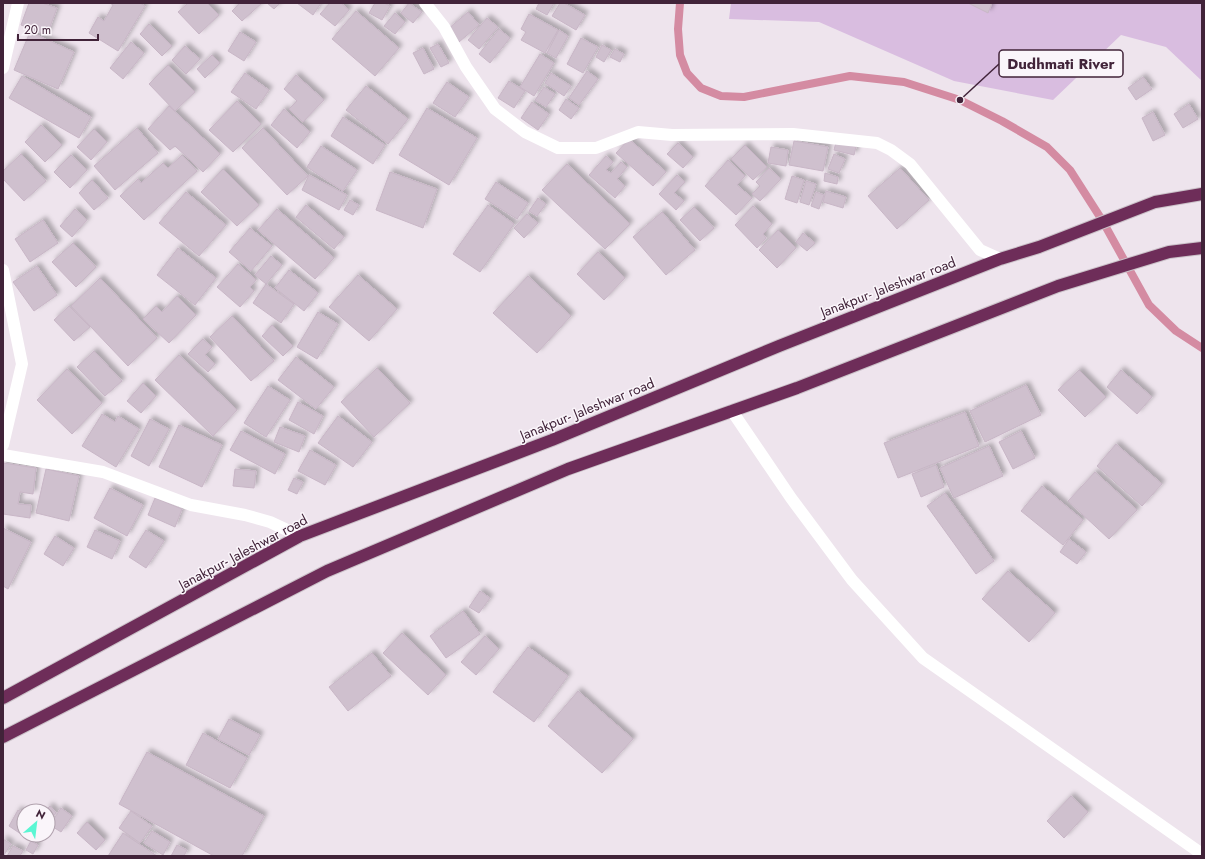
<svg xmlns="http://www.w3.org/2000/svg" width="1205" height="859" font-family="Jost,sans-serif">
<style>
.green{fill:#d9bde0}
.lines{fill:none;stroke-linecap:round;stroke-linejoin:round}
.stream{stroke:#d48ba2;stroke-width:8}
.building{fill:#cfc0ce;stroke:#c8b6c6;filter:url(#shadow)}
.highway-casing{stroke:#cac1c8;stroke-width:14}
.minor{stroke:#fff;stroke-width:12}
.highway{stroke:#6e2d59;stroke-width:12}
.labels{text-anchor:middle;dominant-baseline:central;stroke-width:3;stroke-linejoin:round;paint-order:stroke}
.street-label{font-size:14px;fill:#412339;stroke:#faf5fa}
.leader{fill:none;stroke:#412339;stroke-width:1.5}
.callout-dot{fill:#412339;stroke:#faf5fa;stroke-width:1.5}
.callout{fill:#faf5fa;stroke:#412339;stroke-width:1.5}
.callout-label{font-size:15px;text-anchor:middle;font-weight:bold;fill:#412339}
</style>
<defs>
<filter id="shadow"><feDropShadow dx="3.5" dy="-3.5" stdDeviation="2" flood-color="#0004"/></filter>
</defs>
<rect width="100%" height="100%" fill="#eee4ed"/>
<path class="green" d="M731,3H1202V81L1166,47L1121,35L1053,100L954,81L819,22L729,19Z"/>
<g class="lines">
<path class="stream" d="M680,3L678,29L680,55L687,73L701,88L721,96L744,97L850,76L904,82L960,100L1002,121L1047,147L1070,170L1102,220L1149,305L1176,331L1202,348"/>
</g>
<g class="building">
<path d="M29,3H42L57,8L47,35L21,25Z"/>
<path d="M110,3H140L145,6L118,51L89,33L98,17L104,21L113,5Z"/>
<path d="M188,3H207L219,15L199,34L178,12Z"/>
<path d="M240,3H262L242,21L232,11Z"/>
<path d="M267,3H280L274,9Z"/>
<path d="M297,3H321L313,15Z"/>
<path d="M330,3H341L349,10L335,26L320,14Z"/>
<path d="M375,3H384L390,6L382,20L369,13Z"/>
<path d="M409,3L422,12L413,23L401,13Z"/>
<path d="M539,3H554L547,15L536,9Z"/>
<path d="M560,3H564L585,15L576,30L552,16Z"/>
<path d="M968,3H992L988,13Z"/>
<path d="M356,11L399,48L375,76L332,39Z"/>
<path d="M468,12L479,25L459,42L448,29Z"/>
<path d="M395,13L405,22L395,34L384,26Z"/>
<path d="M529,14L558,30L545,53L521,40L526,32L521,29Z"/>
<path d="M487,18L498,27L479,49L468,40Z"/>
<path d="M149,24L172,46L162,56L140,34Z"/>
<path d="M499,29L510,38L490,63L479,54Z"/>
<path d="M559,30L568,36L556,58L547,53Z"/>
<path d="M30,32L74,52L58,89L14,70Z"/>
<path d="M240,32L256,42L244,61L228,51Z"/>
<path d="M581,38L598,47L583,73L567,64Z"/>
<path d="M131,42L144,53L123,79L110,68Z"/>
<path d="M438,44L449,63L441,67L430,48Z"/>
<path d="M602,45L611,50L604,62L596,57Z"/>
<path d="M185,46L200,59L186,74L172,60Z"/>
<path d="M423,48L434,69L424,74L413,53Z"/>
<path d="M615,49L624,54L620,62L610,57Z"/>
<path d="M540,54L554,63L534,96L520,87Z"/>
<path d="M212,55L220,63L205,78L197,69Z"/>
<path d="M168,65L195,92L175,111L149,84Z"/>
<path d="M587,71L598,79L579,105L569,98Z"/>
<path d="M245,73L269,90L256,109L231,92Z"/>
<path d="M551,73L571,86L564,96L545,83Z"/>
<path d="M296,75L324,100L303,122L289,109L297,101L284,89Z"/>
<path d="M22,76L91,117L79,138L9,98Z"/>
<path d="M1143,77L1152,89L1136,100L1128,88Z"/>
<path d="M509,81L525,91L514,108L498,98Z"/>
<path d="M447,82L469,97L455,117L433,103Z"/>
<path d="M366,86L408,119L388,144L346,110Z"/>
<path d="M544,87L555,94L546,107L535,100Z"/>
<path d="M566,99L579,108L571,119L559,110Z"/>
<path d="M237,101L261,124L233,152L209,130Z"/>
<path d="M532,102L549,114L538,130L521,118Z"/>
<path d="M1189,104L1198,119L1183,128L1174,114Z"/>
<path d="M169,106L220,154L203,172L175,146L170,150L148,129Z"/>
<path d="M427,108L477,138L449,185L399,155Z"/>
<path d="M284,109L310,132L297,148L271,125Z"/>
<path d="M1153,112L1165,135L1153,141L1142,118Z"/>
<path d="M343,117L385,145L373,164L331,136Z"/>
<path d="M41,125L62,145L45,162L25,142Z"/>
<path d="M137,128L158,153L115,190L94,166Z"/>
<path d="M263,128L308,176L287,195L242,148Z"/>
<path d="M94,129L107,142L91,160L77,147Z"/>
<path d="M629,139L666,172L653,186L616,153Z"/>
<path d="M794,141L828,147L823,171L789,165Z"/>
<path d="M836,142L856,147L854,155L834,150Z"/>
<path d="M678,143L693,157L683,168L667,154Z"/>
<path d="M745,145L767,167L753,180L731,159Z"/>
<path d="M321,146L357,170L343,191L307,167Z"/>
<path d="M771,147L788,150L786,166L768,163Z"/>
<path d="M21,154L46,181L24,201L3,179V171Z"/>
<path d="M834,154L845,159L839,173L828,169Z"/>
<path d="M71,155L87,170L70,188L54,172Z"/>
<path d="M182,155L197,171L144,220L120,196L138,179L141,183L163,163L168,168Z"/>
<path d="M606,156L613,162L606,170L611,173L621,162L627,167L617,179L625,186L615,198L589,175Z"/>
<path d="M728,160L745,176L737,185L752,198L736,215L705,186Z"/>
<path d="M567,164L630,224L605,249L542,190Z"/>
<path d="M769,168L781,179L760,201L752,194L760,186L756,182Z"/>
<path d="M900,168L929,200L897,229L868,196Z"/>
<path d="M223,169L259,205L237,226L201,192Z"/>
<path d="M390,172L437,189L423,228L376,210Z"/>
<path d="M825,173L838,177L837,184L824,181Z"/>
<path d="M309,175L347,195L339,210L302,190Z"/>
<path d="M677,175L685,182L674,193L684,201L676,210L659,194Z"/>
<path d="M792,176L804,180L797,203L785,199Z"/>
<path d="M92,180L108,198L94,210L79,193Z"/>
<path d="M806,181L816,184L809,205L800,202Z"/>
<path d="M496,182L528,203L517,219L485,199Z"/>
<path d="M826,191L846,197L843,208L823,202Z"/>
<path d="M186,192L226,225L199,256L159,223Z"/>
<path d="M816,192L824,195L819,209L811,206Z"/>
<path d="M538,198L546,204L537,216L529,211Z"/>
<path d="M350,200L359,205L353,215L344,210Z"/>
<path d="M306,205L344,237L334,249L296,217Z"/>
<path d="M488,205L514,224L480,272L453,254Z"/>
<path d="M753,206L772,224L763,234L766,238L757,248L735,225Z"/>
<path d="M694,207L714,228L700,241L680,220Z"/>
<path d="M75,209L87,220L72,237L60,226Z"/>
<path d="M277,209L334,258L315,279L258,230Z"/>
<path d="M662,212L695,250L666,275L633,237Z"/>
<path d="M527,214L538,223L524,238L514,228Z"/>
<path d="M43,220L58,243L30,262L15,239Z"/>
<path d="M250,228L272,246L251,271L229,252Z"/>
<path d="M778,230L796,248L777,268L759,250Z"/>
<path d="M803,233L815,243L807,251L796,242Z"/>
<path d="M73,243L96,267L76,287L52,262Z"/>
<path d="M178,248L216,278L195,305L157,275Z"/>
<path d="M598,252L625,278L604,300L577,274Z"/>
<path d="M271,256L282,265L266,284L255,275Z"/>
<path d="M238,264L256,280L250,287L254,291L240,307L217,287Z"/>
<path d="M37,266L57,295L34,311L13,282Z"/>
<path d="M289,270L318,293L304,311L275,288Z"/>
<path d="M358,275L397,309L369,341L329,307Z"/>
<path d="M528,276L571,316L537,353L493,313Z"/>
<path d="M100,278L157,338L128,366L71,306Z"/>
<path d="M266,284L294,304L281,323L253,303Z"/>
<path d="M177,296L196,315L169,343L143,319L156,306L162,312Z"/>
<path d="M69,306L90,327L74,341L54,320Z"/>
<path d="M318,312L338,324L317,359L297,347Z"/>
<path d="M232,316L274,361L251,381L210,337Z"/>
<path d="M272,325L293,346L283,356L262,336Z"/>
<path d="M203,339L212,347L205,355L215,364L208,372L188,354Z"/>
<path d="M94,351L122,381L105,396L77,367Z"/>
<path d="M179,355L237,410L213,436L155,380Z"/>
<path d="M296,357L334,387L316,409L278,380Z"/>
<path d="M377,368L410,403L374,437L341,402Z"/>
<path d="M67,369L102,403L72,434L37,400Z"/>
<path d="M1079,370L1106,397L1085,417L1058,390Z"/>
<path d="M1121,370L1152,397L1137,414L1107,387Z"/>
<path d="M143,383L156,396L141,413L127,401Z"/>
<path d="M1026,385L1041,415L985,442L970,411Z"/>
<path d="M268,386L290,400L266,437L244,423Z"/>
<path d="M298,402L323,416L314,434L289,420Z"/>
<path d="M965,412L979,446L898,478L884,443Z"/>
<path d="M102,414L115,422L118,416L139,429L116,467L82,446Z"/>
<path d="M338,416L372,442L353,467L318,443Z"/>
<path d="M150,419L169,429L149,466L131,456Z"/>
<path d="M179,425L222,445L202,487L159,467Z"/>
<path d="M280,427L305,436L299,452L274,442Z"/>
<path d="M241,431L285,454L275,474L230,450Z"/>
<path d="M1021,431L1035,458L1013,469L999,442Z"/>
<path d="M1116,444L1162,484L1142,506L1097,466Z"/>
<path d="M989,446L1003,476L954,498L940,468Z"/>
<path d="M310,450L336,465L325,485L298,471Z"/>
<path d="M3,463L36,468L33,494L20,492L18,504L31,505L30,518L3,514Z"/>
<path d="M936,465L944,487L921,497L912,474Z"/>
<path d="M46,469L79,476L69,521L36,513Z"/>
<path d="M235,469L256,471L254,488L233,486Z"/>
<path d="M1095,472L1137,510L1109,539L1068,501Z"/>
<path d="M294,478L303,482L297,494L288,490Z"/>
<path d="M1042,486L1083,520L1063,545L1021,511Z"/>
<path d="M110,488L143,505L127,536L94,518Z"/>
<path d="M945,493L994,561L976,574L927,506Z"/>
<path d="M155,498L182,509L175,527L148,515Z"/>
<path d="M3,528L31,542L8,589L3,586Z"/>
<path d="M95,530L120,541L112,559L87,547Z"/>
<path d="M146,530L164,541L146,568L129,557Z"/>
<path d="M55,536L74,548L63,566L44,554Z"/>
<path d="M1069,539L1086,552L1077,564L1060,552Z"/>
<path d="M1008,571L1055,613L1029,642L982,599Z"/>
<path d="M480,591L490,598L479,613L469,607Z"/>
<path d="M463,611L480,634L446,658L430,636Z"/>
<path d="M402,633L446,675L428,695L383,653Z"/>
<path d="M485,636L499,649L476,675L461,662Z"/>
<path d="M528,647L568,676L534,722L493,692Z"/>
<path d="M372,653L391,676L348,711L329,687Z"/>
<path d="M578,691L633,739L602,773L548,726Z"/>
<path d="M229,719L260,735L249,755L218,739Z"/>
<path d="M203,733L247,758L230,788L186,765Z"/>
<path d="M147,752L264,816L242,856H214L119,804Z"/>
<path d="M1071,796L1088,812L1064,838L1047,821Z"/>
<path d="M50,806L56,813L48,822V811H45Z"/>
<path d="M61,808L72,816L61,832L50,825Z"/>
<path d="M18,810L24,813V829L21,834L9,826Z"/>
<path d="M131,811L152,826L140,843L119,828Z"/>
<path d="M87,822L105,840L96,850L77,833Z"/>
<path d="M152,831L170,842L163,855L144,843Z"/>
<path d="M123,833L157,856H108Z"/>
<path d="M3,839L11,844L4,855H3Z"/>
<path d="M31,841L38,845L33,854L26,850Z"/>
<path d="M177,845L187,850L184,856H171Z"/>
<path d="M13,846L23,851L20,856H7Z"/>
</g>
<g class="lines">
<defs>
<g id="highway">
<path d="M3,698L300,536L552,440L779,346L1000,259L1039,247L1155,202L1202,194"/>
<path d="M3,737L327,571L568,469L797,388L1058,286L1169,252L1202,248"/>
</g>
</defs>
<use href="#highway" class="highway-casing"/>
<g class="minor">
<path d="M425,3L444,27L466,67L495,109L525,132L558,148H596L638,132L672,135L793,134L877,143L891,150L910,164L980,250L1000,259"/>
<path d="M3,68L18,3"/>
<path d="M3,270L22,364L3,445"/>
<path d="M732,411L791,498L852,580L923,658L1202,854"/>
<path d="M3,455L103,472L191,505L245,515L270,522L300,536"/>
</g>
<use href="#highway" class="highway"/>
</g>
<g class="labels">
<g class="street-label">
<text transform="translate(888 287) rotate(-21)">Janakpur- Jaleshwar road</text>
<text transform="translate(587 409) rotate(-22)">Janakpur- Jaleshwar road</text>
<text transform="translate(243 552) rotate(-28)">Janakpur- Jaleshwar road</text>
</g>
</g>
<path class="leader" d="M960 100L999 64"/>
<circle class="callout-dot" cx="960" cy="100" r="4"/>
<rect class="callout" x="999" y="50" width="124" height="27" rx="4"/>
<g class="callout-label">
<text x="1061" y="69">Dudhmati River</text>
</g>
<rect width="1205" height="859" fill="none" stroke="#412339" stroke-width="8"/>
<g transform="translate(36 823) rotate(28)"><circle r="19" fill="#faf5fa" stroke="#b0a1ad"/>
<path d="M0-3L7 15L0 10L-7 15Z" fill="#5af6d3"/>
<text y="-6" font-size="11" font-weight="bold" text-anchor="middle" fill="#412339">N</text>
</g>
<path d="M18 34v6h80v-6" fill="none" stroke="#412339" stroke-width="2"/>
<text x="24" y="34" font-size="12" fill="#412339" stroke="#faf5fa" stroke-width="3" paint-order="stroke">20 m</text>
</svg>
